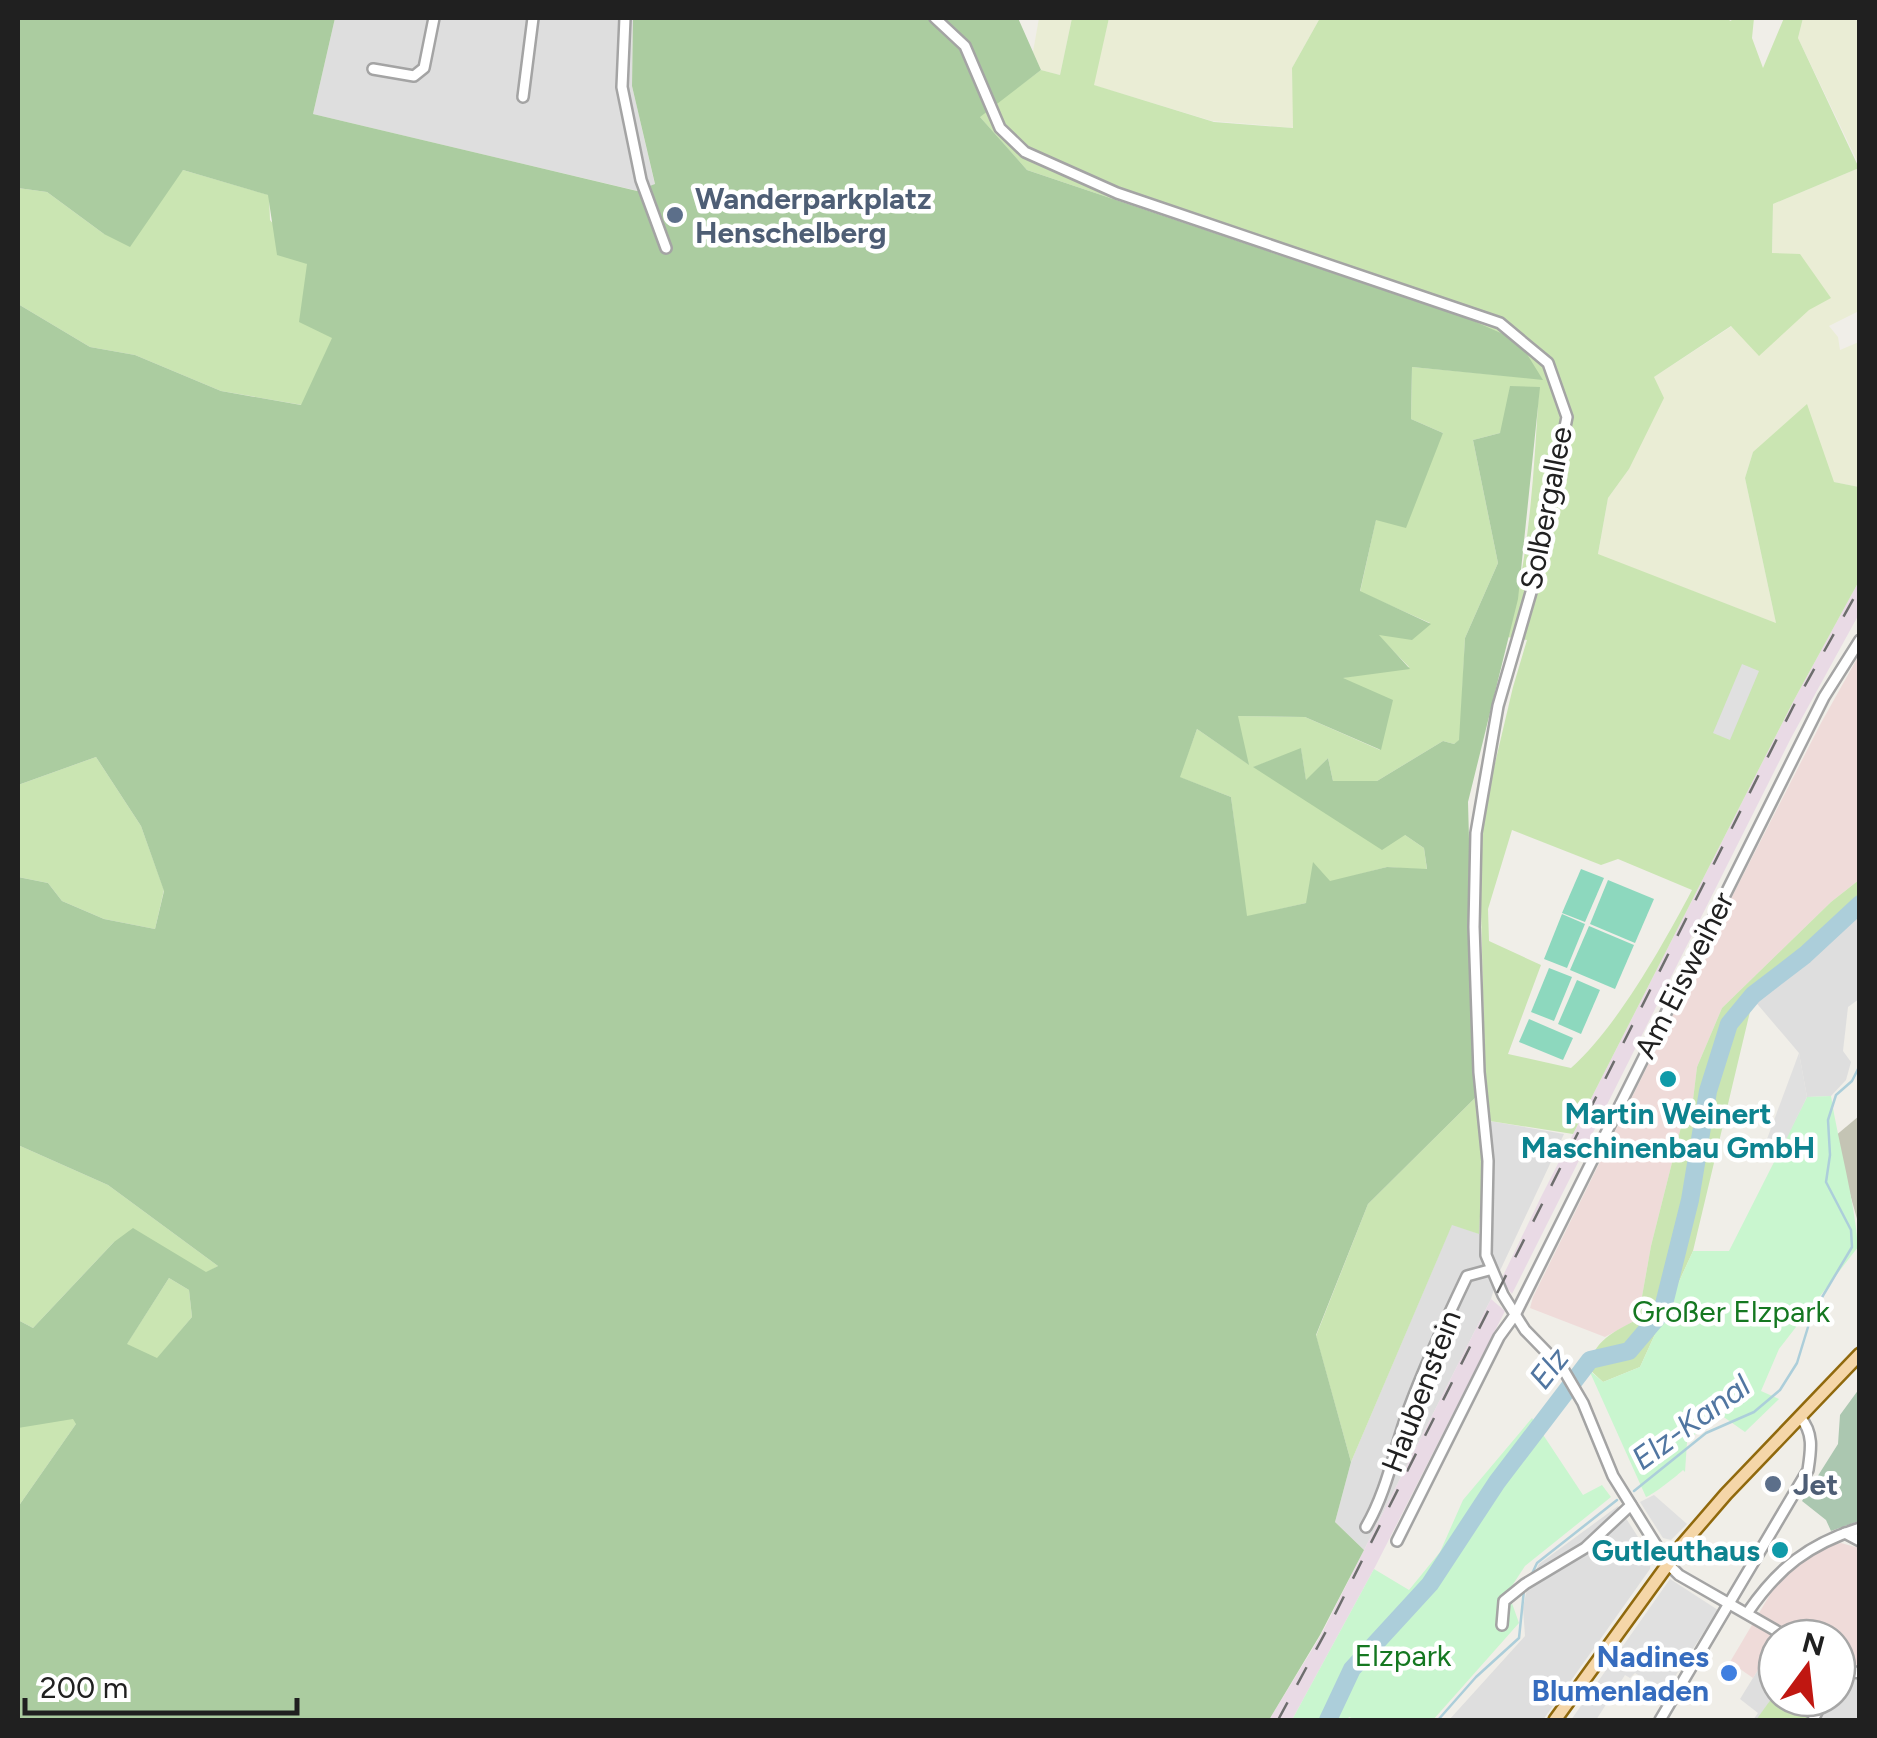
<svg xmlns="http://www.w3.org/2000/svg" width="1877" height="1738" font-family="Figtree,sans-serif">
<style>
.residential{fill:#dedede}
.commercial{fill:#efdbd9}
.industrial{fill:#e9dae5}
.construction{fill:#c4c4b4}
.farmland{fill:#eaedd5}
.grass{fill:#cae5b2;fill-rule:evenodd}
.forest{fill:#abcca0;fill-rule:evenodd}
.cemetery{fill:#abc7b0}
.park{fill:#c9f6cf}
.pitch{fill:#8dd8be}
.parking{fill:#e0e0e0}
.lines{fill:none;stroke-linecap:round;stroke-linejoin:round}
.stream{stroke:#acceda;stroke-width:2.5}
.river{stroke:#acceda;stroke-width:18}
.minor-casing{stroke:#a4a4a4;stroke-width:14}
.major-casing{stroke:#90690d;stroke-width:16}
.minor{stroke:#fff;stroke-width:9}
.major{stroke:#f5d6a8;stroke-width:11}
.rail{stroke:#6e6e6e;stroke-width:2.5;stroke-dasharray:20 20;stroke-linecap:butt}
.service-dot{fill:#5c6f8a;stroke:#fff;stroke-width:4}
.culture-dot{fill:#0f9aa8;stroke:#fff;stroke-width:4}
.shop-dot{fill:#3f7fe0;stroke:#fff;stroke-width:4}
.labels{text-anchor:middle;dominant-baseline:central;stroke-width:9;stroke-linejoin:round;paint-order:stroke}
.service-label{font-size:30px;font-weight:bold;fill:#4e5e75;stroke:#fff;text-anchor:start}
.street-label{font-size:30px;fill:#202020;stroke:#fff}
.culture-label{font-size:30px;font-weight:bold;fill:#0d838f;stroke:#fff}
.park-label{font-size:30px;fill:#157821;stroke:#fff}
.shop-label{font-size:30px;font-weight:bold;fill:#366cbe;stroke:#fff;text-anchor:end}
.water-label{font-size:32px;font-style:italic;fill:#5176a1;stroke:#fff}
</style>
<rect width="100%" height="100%" fill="#f0eee8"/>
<g class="residential">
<path d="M335,18H633L632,86L655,185L638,191L313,114Z"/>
<path d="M1859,911V999L1848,1007L1843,1051L1851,1062L1846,1080L1831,1096L1807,1097L1799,1053L1753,999Z"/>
<path d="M1490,1121L1564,1134L1498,1275L1491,1299L1364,1550L1335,1522L1351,1462L1452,1224L1491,1238Z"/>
<path d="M1618,1506L1651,1557L1650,1569L1543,1720H1449L1525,1636L1523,1608L1527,1588L1539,1564Z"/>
<path d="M1777,1639V1698H1837V1677L1843,1680L1859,1677V1720H1753L1758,1713L1740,1699Z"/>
</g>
<g class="commercial">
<path d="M1859,655V880L1831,902L1722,1008L1697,1067L1693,1100L1682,1123L1651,1246L1638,1319L1605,1337L1530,1308L1533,1297L1714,932L1821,723Z"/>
<path d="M1841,1543L1859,1548V1665L1837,1660V1638H1804L1785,1626L1753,1678L1730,1662L1775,1586L1797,1564L1823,1548Z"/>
</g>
<g class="industrial">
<path d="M1859,581V614L1791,738L1512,1294L1501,1280L1540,1199L1794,700Z"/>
<path d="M1491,1299L1505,1311L1374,1569L1292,1720H1269L1321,1635Z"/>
</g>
<path class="construction" d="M1859,1116V1226L1834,1137Z"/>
<g class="farmland">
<path d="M1039,18H1072L1060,75L1041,70L1033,52Z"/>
<path d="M1109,18H1320L1292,68L1294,128L1212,121L1093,85Z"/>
<path d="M1803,18H1859V165L1798,38Z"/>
<path d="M1859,168V311L1829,326L1838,337L1840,350L1859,342V487L1834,482L1753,452L1745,478L1776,623L1598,555L1608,498L1629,469L1654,377L1732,326L1759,355L1772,254L1773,204Z"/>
</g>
<g class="grass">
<path d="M1072,18H1109L1094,85L1214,122L1293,128L1292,68L1320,18H1728L1730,21L1736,18H1754L1752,38L1763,68L1784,18H1803L1798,38L1859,168L1773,204L1772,253L1800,254L1831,298L1809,310L1759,356L1731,326L1654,377L1664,398L1629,469L1608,498L1598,554L1776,623L1745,478L1753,452L1807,404L1834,482L1859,487V581L1794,700L1573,1134L1490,1121L1485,1072L1479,831L1513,687L1527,640L1507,637C1530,556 1534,470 1539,387L1500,433L1473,440L1498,563L1465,638L1460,740L1454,744L1443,741L1377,781H1333L1328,758L1306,781L1301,749L1254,767L1405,835L1424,848L1427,870L1387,867L1330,882L1306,903L1246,917L1231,797L1179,777L1197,729L1248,764L1237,716L1305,717L1380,750L1341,678L1409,667L1377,634L1430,623L1360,592L1376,519L1443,433L1411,419L1412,367L1542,379L1469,319L1027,170L979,116L1041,70L1060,75ZM1512,830L1601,865L1618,859L1692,890C1663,945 1617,1027 1571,1068L1508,1054L1541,965L1489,941L1488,909Z"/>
<path d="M183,170L269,195L270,220L307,264L333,337L302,405L221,391L135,355L90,347L18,304V188L47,192L104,234Z"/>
<path d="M96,757L141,826L164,890L155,929L104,919L62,901L48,883L18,877V785Z"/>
<path d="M1859,880V911L1753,999L1693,1251L1640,1367L1603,1382L1589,1369C1592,1341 1615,1331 1638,1319L1651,1246L1682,1123L1693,1100L1697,1067L1722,1008L1831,902Z"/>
<path d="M1476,1097L1483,1162L1479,1234L1452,1225L1351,1462L1316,1336L1368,1204Z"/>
<path d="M18,1145L108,1185L218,1266L206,1273L114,1242L33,1328L18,1320Z"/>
<path d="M169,1278L189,1290L192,1317L157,1359L126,1345Z"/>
<path d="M81,1417L18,1507V1427Z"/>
<path d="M1777,1691V1698H1824L1813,1720H1756Z"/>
</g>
<path class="forest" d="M18,18H335L313,114L637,191L655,184L632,86L633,18H1018L1041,70L980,117L1027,170L1469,319L1519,341L1543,380L1412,367L1411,419L1443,433L1406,528L1376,520L1360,591L1431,624L1412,640L1379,635L1410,669L1343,678L1393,700L1381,750L1305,717L1238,716L1249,765L1197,729L1180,777L1231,797L1247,916L1306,903L1313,862L1330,881L1387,867L1427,869L1424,848L1405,835L1382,850L1253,767L1301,748L1306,780L1328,758L1333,781H1377L1443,741L1454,744L1459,740L1465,638L1498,563L1473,440L1500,433L1510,386L1540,387L1518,599L1468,802L1476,1097L1368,1204L1316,1335L1351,1462L1335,1522L1364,1550L1320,1635L1269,1720H18V1507L76,1424L73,1419L18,1428V1320L33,1328L114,1242L133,1228L206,1272L218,1266L108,1185L18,1145V877L48,883L62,901L104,919L155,929L164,891L141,826L96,757L18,785V304L90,347L135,355L221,391L301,405L332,338L299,322L307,264L277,255L268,195L183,170L130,247L104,234L47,192L18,188ZM169,1278L189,1290L192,1317L157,1358L127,1344Z"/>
<path class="cemetery" d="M1859,1389V1521L1831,1531L1826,1520L1802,1501L1838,1444L1840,1415Z"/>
<g class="park">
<path d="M1831,1096C1839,1147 1854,1196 1858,1247L1779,1349L1761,1391L1779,1399L1745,1432L1718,1413L1687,1442L1685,1472L1683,1470C1679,1474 1653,1495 1646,1497L1589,1370L1603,1382L1640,1367L1693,1251H1729L1807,1097Z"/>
<path d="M1532,1418L1583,1495L1602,1485L1611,1497L1525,1566L1508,1592L1519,1623L1433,1720H1357L1349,1717L1347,1720H1292L1374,1569L1409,1590L1440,1552L1463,1500Z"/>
</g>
<g class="pitch">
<path d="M1581,869L1604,878L1585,922L1562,913Z"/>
<path d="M1608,880L1654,899L1635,943L1590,924Z"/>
<path d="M1562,914L1585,924L1567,968L1544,959Z"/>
<path d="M1589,926L1634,945L1615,989L1570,970Z"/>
<path d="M1549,968L1572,977L1554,1021L1531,1012Z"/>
<path d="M1577,980L1600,990L1581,1034L1558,1024Z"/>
<path d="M1529,1019L1573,1038L1563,1060L1519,1042Z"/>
</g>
<g class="parking">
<path d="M1742,664L1759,671L1730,740L1713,733Z"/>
<path d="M1799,1053L1807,1097L1780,1152L1767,1139Z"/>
<path d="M1654,1495L1687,1524L1671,1540L1663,1538L1640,1502Z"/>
<path d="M1670,1579L1718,1610L1665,1692L1635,1673L1630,1678L1625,1675L1596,1720H1571Z"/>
</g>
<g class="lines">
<g class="stream">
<path d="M1634,1491L1706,1433L1754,1412L1780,1390L1797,1363L1812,1314L1852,1247L1851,1230L1826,1182L1830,1155L1828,1120L1836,1095L1852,1081L1860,1065"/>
<path d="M1530,1578L1537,1563L1617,1500"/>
<path d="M1438,1720L1476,1677L1519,1638L1524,1590"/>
</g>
<path class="river" d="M1328,1720L1352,1669L1430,1584L1497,1482L1590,1360L1629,1351L1662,1312L1690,1200L1708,1091L1729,1024L1753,995L1805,955L1860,904"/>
<defs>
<g id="minor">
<path d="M625,18L622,87L641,180L666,248"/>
<path d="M935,18L965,46L1000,128L1025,152L1117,193L1500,323L1548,363L1567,417L1534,582L1498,706L1476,833L1474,927L1479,1072L1488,1161L1486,1255L1503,1295L1525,1330L1563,1369L1583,1403L1613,1476L1668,1564L1679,1575L1789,1638"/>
<path d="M373,69L414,76L424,68L434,18"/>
<path d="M523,97L533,18"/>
<path d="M1366,1527C1387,1491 1394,1450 1408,1411C1425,1365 1446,1320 1467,1276L1489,1270"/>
<path d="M1845,1533L1860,1541"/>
<path d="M1397,1541L1499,1337L1515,1315L1824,697L1860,640"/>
<path d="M1748,1612C1778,1568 1809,1544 1860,1528"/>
<path d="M1502,1625L1504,1601L1525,1584L1585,1548L1631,1505"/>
<path d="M1837,1669L1860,1673"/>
<path d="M1660,1720L1808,1470C1811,1450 1814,1433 1800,1417"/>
<path d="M1813,1720L1824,1698"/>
</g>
<path id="major" d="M1555,1720L1682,1545L1726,1494L1860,1354"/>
</defs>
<use href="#minor" class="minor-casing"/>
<use href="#major" class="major-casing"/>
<use href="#minor" class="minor"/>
<use href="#major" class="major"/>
<path class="rail" d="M1278,1720L1331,1622L1793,707L1860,587"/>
</g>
<g class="service-dot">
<circle cx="675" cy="215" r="10"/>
<circle cx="1773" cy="1484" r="10"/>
</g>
<g class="culture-dot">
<circle cx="1668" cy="1079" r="10"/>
<circle cx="1780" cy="1550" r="10"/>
</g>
<circle class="shop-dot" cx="1729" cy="1673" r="10"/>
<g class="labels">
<g class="service-label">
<text x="695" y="198">Wanderparkplatz<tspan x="695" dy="34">Henschelberg</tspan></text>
<text x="1793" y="1484">Jet</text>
</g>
<g class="street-label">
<text transform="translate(1546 508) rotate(-79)">Solbergallee</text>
<text transform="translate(1684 975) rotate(-63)">Am Eisweiher</text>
<text transform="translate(1421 1391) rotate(-69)">Haubenstein</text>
</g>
<g class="culture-label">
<text x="1668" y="1113">Martin Weinert<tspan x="1668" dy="34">Maschinenbau GmbH</tspan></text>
<text x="1760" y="1550" text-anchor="end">Gutleuthaus</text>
</g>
<g class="park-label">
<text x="1731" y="1311">Großer Elzpark</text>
<text x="1403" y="1655">Elzpark</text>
</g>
<g class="shop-label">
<text x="1709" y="1656">Nadines<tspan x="1709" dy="34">Blumenladen</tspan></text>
</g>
<g class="water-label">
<text transform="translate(1549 1368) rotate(-52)">Elz</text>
<text transform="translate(1691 1422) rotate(-36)">Elz-Kanal</text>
</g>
</g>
<rect width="1877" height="1738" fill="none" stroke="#202020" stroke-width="40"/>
<g transform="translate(1807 1668) rotate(15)"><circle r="48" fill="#ffffff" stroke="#a6a6a6" stroke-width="2.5"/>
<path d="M0-8L18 38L0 25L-18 38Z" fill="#c01711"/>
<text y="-15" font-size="28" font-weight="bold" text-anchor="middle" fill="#202020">N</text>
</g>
<path d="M25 1698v15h272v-15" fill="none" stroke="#202020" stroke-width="5"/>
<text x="40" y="1698" font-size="30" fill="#202020" stroke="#ffffff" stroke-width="8" paint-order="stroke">200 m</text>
</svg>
